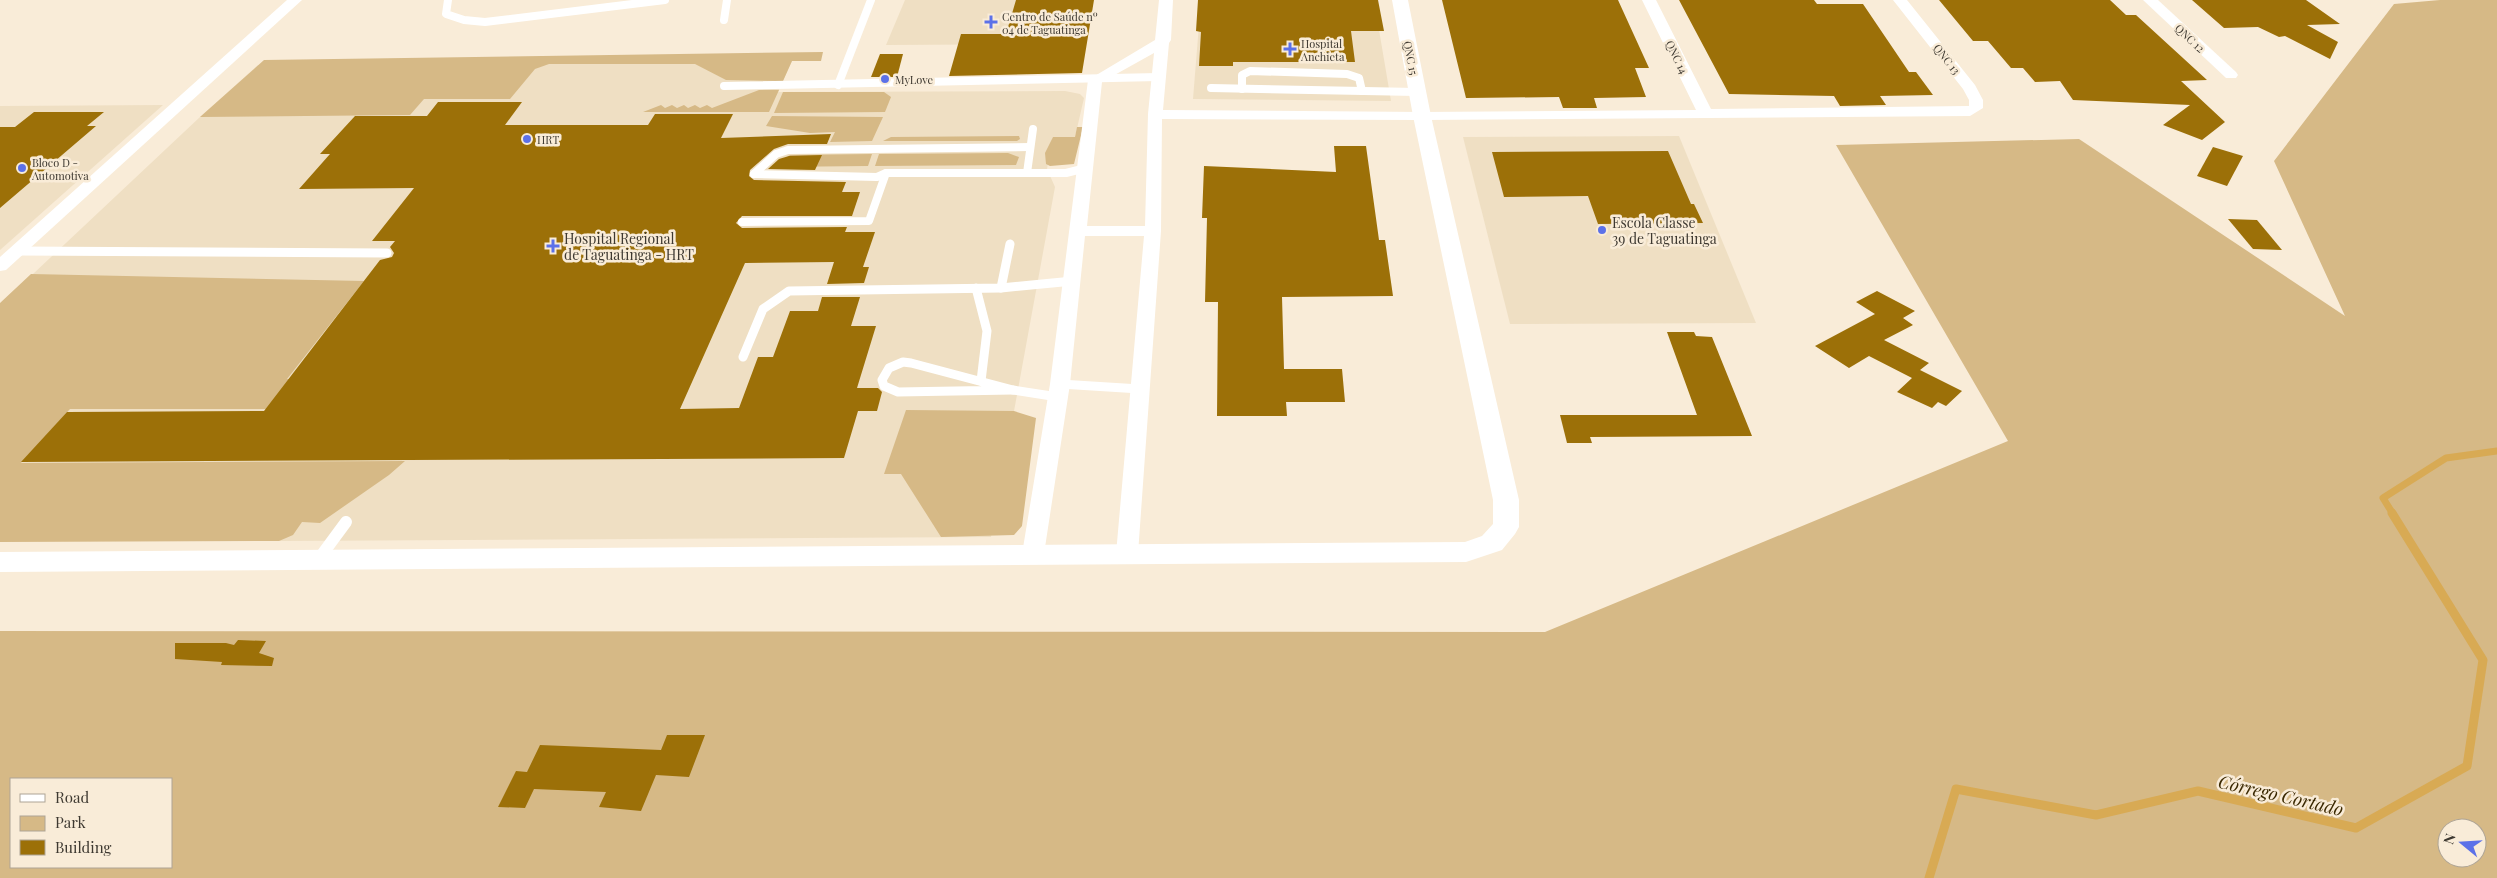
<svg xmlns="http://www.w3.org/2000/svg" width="2497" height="878" font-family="'Playfair Display',serif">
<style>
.built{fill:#efdfc3}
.green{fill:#d6b986;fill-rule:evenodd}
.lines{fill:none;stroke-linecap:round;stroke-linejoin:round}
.stream-far1{stroke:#d8aa54;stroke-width:7}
.stream{stroke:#d8aa54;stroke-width:9}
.building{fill:#9c7008}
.service-far2{stroke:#fff;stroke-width:8}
.service-far1{stroke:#fff;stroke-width:9}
.service{stroke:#fff;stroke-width:12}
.minor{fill:#fff;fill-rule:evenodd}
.tertiary{fill:#fff;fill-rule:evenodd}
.poi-dot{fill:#5c71e8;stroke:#f9ecd8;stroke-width:2}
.labels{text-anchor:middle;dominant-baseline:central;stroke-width:5;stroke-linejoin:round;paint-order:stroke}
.far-poi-label{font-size:11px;fill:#3e3931;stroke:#f9ecd8;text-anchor:start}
.far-street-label{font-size:11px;fill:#3e3931;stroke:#f9ecd8}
.poi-label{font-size:14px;fill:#3e3931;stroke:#f9ecd8;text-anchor:start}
.near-water-label{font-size:18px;font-style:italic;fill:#3b2902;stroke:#f9ecd8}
</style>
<rect width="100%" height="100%" fill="#f9ecd8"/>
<g class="built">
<path d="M905,0H1092L1083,44L886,45Z"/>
<path d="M1201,0H1374L1391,101L1193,99Z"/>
<path d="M792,61L778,92L1065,91L1080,94L1084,98L1075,137H1053L1047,169L1055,187L991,537L279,541L288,528L0,529V305L200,117L258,65Z"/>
<path d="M163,105L0,250V106Z"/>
<path d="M1679,136L1756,323L1510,324L1463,137Z"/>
</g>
<g class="green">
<path d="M2440,0H2497V878H0V631L1545,632L2008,441L1836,145L2079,139L2345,316L2274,161L2394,4ZM11,779H171V867H11ZM2447,828H2477V858H2447Z"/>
<path d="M823,52L821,61H792L783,81L726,80L695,64H549L535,69L510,99H424L410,115L200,117L264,60Z"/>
<path d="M759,90H779L769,112H643L661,105L665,108L672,105L677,108L684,105L688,108L695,105L700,108L707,105L712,108Z"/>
<path d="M783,92H884L891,97L885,112L774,113Z"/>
<path d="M772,116L883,117L872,141L830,142L835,132L810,133L766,126Z"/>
<path d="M1077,127H1083L1074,164L1050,166L1046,164L1045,153L1053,137H1075Z"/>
<path d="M1019,136L1020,139L1017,141H883L891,137Z"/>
<path d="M1008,153L1019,157L1016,165L875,166L879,154Z"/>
<path d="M872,154L868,166L773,167L790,155Z"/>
<path d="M31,274L364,281L287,379H327L304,409H70L21,463L405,461L389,475L320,523L302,522L293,535L279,541L0,542V303Z"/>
<path d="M906,410L1014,411L1036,418L1022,526L1014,535L941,537L901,474H884Z"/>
</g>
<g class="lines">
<path class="stream-far1" d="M2393,514L2383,498L2446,458L2497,451"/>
<path class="stream" d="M1929,878L1956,789L2096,815L2198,791L2356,828L2467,766L2483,660L2392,513"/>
</g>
<g class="building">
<path d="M1016,0H1094L1082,73L949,76L961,34H1006Z"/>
<path d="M1198,0H1378L1384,31H1351L1355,62H1233V66H1199L1201,32L1196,31Z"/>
<path d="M1442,0H1618L1649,68H1635L1646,97L1594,98L1597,108H1563L1559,97L1466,98Z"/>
<path d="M1679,0H1814L1817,4H1863L1909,72H1916L1933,95L1880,96L1886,105L1840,106L1834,96L1729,94Z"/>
<path d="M1939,0H2110L2126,15H2136L2207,80L2181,81L2225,122L2202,140L2163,125L2190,105L2073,100L2060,81L2035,82L2023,68H2011L1988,41H1973Z"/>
<path d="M2192,0H2306L2340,24L2307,25L2338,42L2330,59L2285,36L2279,37L2258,27L2224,28Z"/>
<path d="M880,54H903L897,77H871Z"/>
<path d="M438,102H522L505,125H648L655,114H733L721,138L831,134L827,144H788L774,149L750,170L749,176L754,180L846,182L842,192H860L852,216H742L736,223L742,228L847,227L845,232H875L863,267H869L864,283L827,284L834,262L745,263L680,409L739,408L758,357H773L790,311H818L822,297H860L851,326H876L857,388H878L882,392L877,411H858L844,458L21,462L67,412L264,411L380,260L392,257L394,253L390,247L395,241H372L414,188L299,189L330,154H320L355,116H427Z"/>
<path d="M34,112H104L87,126H96L0,208V127H15Z"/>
<path d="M1334,146H1366L1379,240H1385L1393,296L1282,297L1284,369H1342L1345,402H1286L1287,416H1217L1218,302H1205L1207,218H1202L1204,166L1336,172Z"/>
<path d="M2213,147L2243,156L2227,186L2197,176Z"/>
<path d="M1668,151L1691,204H1694L1703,223L1598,224L1588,196L1504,197L1492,152Z"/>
<path d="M822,155L815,170L768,169L779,159L789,156Z"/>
<path d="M2228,219L2257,220L2282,250L2253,249Z"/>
<path d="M1877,291L1915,311L1903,318L1913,325L1884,340L1929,363L1920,370L1962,391L1946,406L1938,402L1932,408L1897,392L1912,378L1869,356L1849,368L1815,346L1875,314L1856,302Z"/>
<path d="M1667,332H1694L1696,336L1712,337L1752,436L1590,437L1592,443H1567L1560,415H1697Z"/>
<path d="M238,640L266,641L259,653L274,658L272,666L221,665L222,662L175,659V643H226L234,645Z"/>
<path d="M667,735H705L689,777L656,775L641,811L599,807L606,792L534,789L525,808L498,807L516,771L527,772L540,745L661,750Z"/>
</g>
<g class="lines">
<g class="service-far2">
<path d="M448,0L446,14L464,20L485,22L665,0"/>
<path d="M724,20L727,0"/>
<path d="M838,85L871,0"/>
<path d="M724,86L1159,77"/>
<path d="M1211,88L1417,92"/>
<path d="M1242,89V75L1250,71L1347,74L1359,78L1362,91"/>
<path d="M1027,173L1033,129"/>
<path d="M754,174L877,177L886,173H1066L1086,168"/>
<path d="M754,174L776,154L788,150L1030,147"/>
<path d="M742,222L869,221L886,173"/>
</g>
<g class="service-far1">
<path d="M16,251L387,253"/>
<path d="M976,288L987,331L981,381"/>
<path d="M1001,288L1010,244"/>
<path d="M743,357L763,309L789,291L1001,288L1073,281"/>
<path d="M903,362L911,363L1013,390L898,392L884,386L882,380L889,368Z"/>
<path d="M1060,384L1140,389"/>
<path d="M1013,390L1058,397"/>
</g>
<path class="service" d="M318,560L346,522"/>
<g class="minor">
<path d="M287,0H302L6,270L0,271V257Z"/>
<path d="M1159,0H1173L1171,40L1169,43L1163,110L1422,112L1696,110L1642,0H1656L1711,109L1969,106V100L1963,89L1893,0H1907L1975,85L1983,100V108L1970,116L1422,120L1162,119L1161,231L1138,554L1135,560L1127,562L1119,560L1116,554L1144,236H1085L1070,384L1044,554L1041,560L1033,562L1025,560L1022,554L1050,384L1088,80L1155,40ZM1154,53L1148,114L1145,226H1087L1102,82Z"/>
<path d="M2143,0H2158L2236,72L2238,75L2236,78H2226Z"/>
</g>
<path class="tertiary" d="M1392,0H1408L1431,116L1519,500V527L1515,534L1502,550L1466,562L0,572V552L1465,542L1482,536L1493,524V500L1413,116Z"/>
</g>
<g class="poi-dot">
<path d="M988.5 14.5h5v5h5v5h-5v5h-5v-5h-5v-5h5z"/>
<path d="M1287.5 41.5h5v5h5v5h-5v5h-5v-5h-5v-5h5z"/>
<circle cx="885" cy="79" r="5"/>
<circle cx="527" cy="139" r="5"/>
<circle cx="22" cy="168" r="5"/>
<circle cx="1602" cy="230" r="5"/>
<path d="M550.5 238.5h5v5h5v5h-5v5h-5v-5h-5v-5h5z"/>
</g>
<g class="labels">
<g class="far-poi-label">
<text x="1002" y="16">Centro de Saúde nº<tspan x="1002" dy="13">04 de Taguatinga</tspan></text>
<text x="1301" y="43">Hospital<tspan x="1301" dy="13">Anchieta</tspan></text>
<text x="895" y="79">MyLove</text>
<text x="537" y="139">HRT</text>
<text x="32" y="162">Bloco D -<tspan x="32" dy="13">Automotiva</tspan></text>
</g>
<g class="far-street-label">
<text transform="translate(2190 38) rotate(43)">QNC 12</text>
<text transform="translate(1677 57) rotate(64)">QNC 14</text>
<text transform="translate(1411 58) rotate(79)">QNC 15</text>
<text transform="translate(1947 59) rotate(52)">QNC 13</text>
</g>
<g class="poi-label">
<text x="1612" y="222">Escola Classe<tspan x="1612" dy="16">39 de Taguatinga</tspan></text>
<text x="564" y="238">Hospital Regional<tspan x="564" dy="16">de Taguatinga - HRT</tspan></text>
</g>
<g class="near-water-label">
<text transform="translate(2281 795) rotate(13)">Córrego Cortado</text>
</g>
</g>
<rect x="10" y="778" width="162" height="90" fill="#f9ecd8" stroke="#aea495"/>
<rect x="20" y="794" width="25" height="8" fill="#ffffff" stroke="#aea495"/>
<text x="55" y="803" font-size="15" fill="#3e3931">Road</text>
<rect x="20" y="816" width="25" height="15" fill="#d6b986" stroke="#aea495"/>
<text x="55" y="828" font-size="15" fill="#3e3931">Park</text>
<rect x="20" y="840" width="25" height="15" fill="#9c7008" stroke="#aea495"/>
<text x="55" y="853" font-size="15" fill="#3e3931">Building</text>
<g transform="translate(2462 843) rotate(288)"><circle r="24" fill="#f9ecd8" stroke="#aea495"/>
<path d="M0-4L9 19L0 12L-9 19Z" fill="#5c71e8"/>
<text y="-8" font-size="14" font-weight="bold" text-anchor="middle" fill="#3e3931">N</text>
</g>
</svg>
